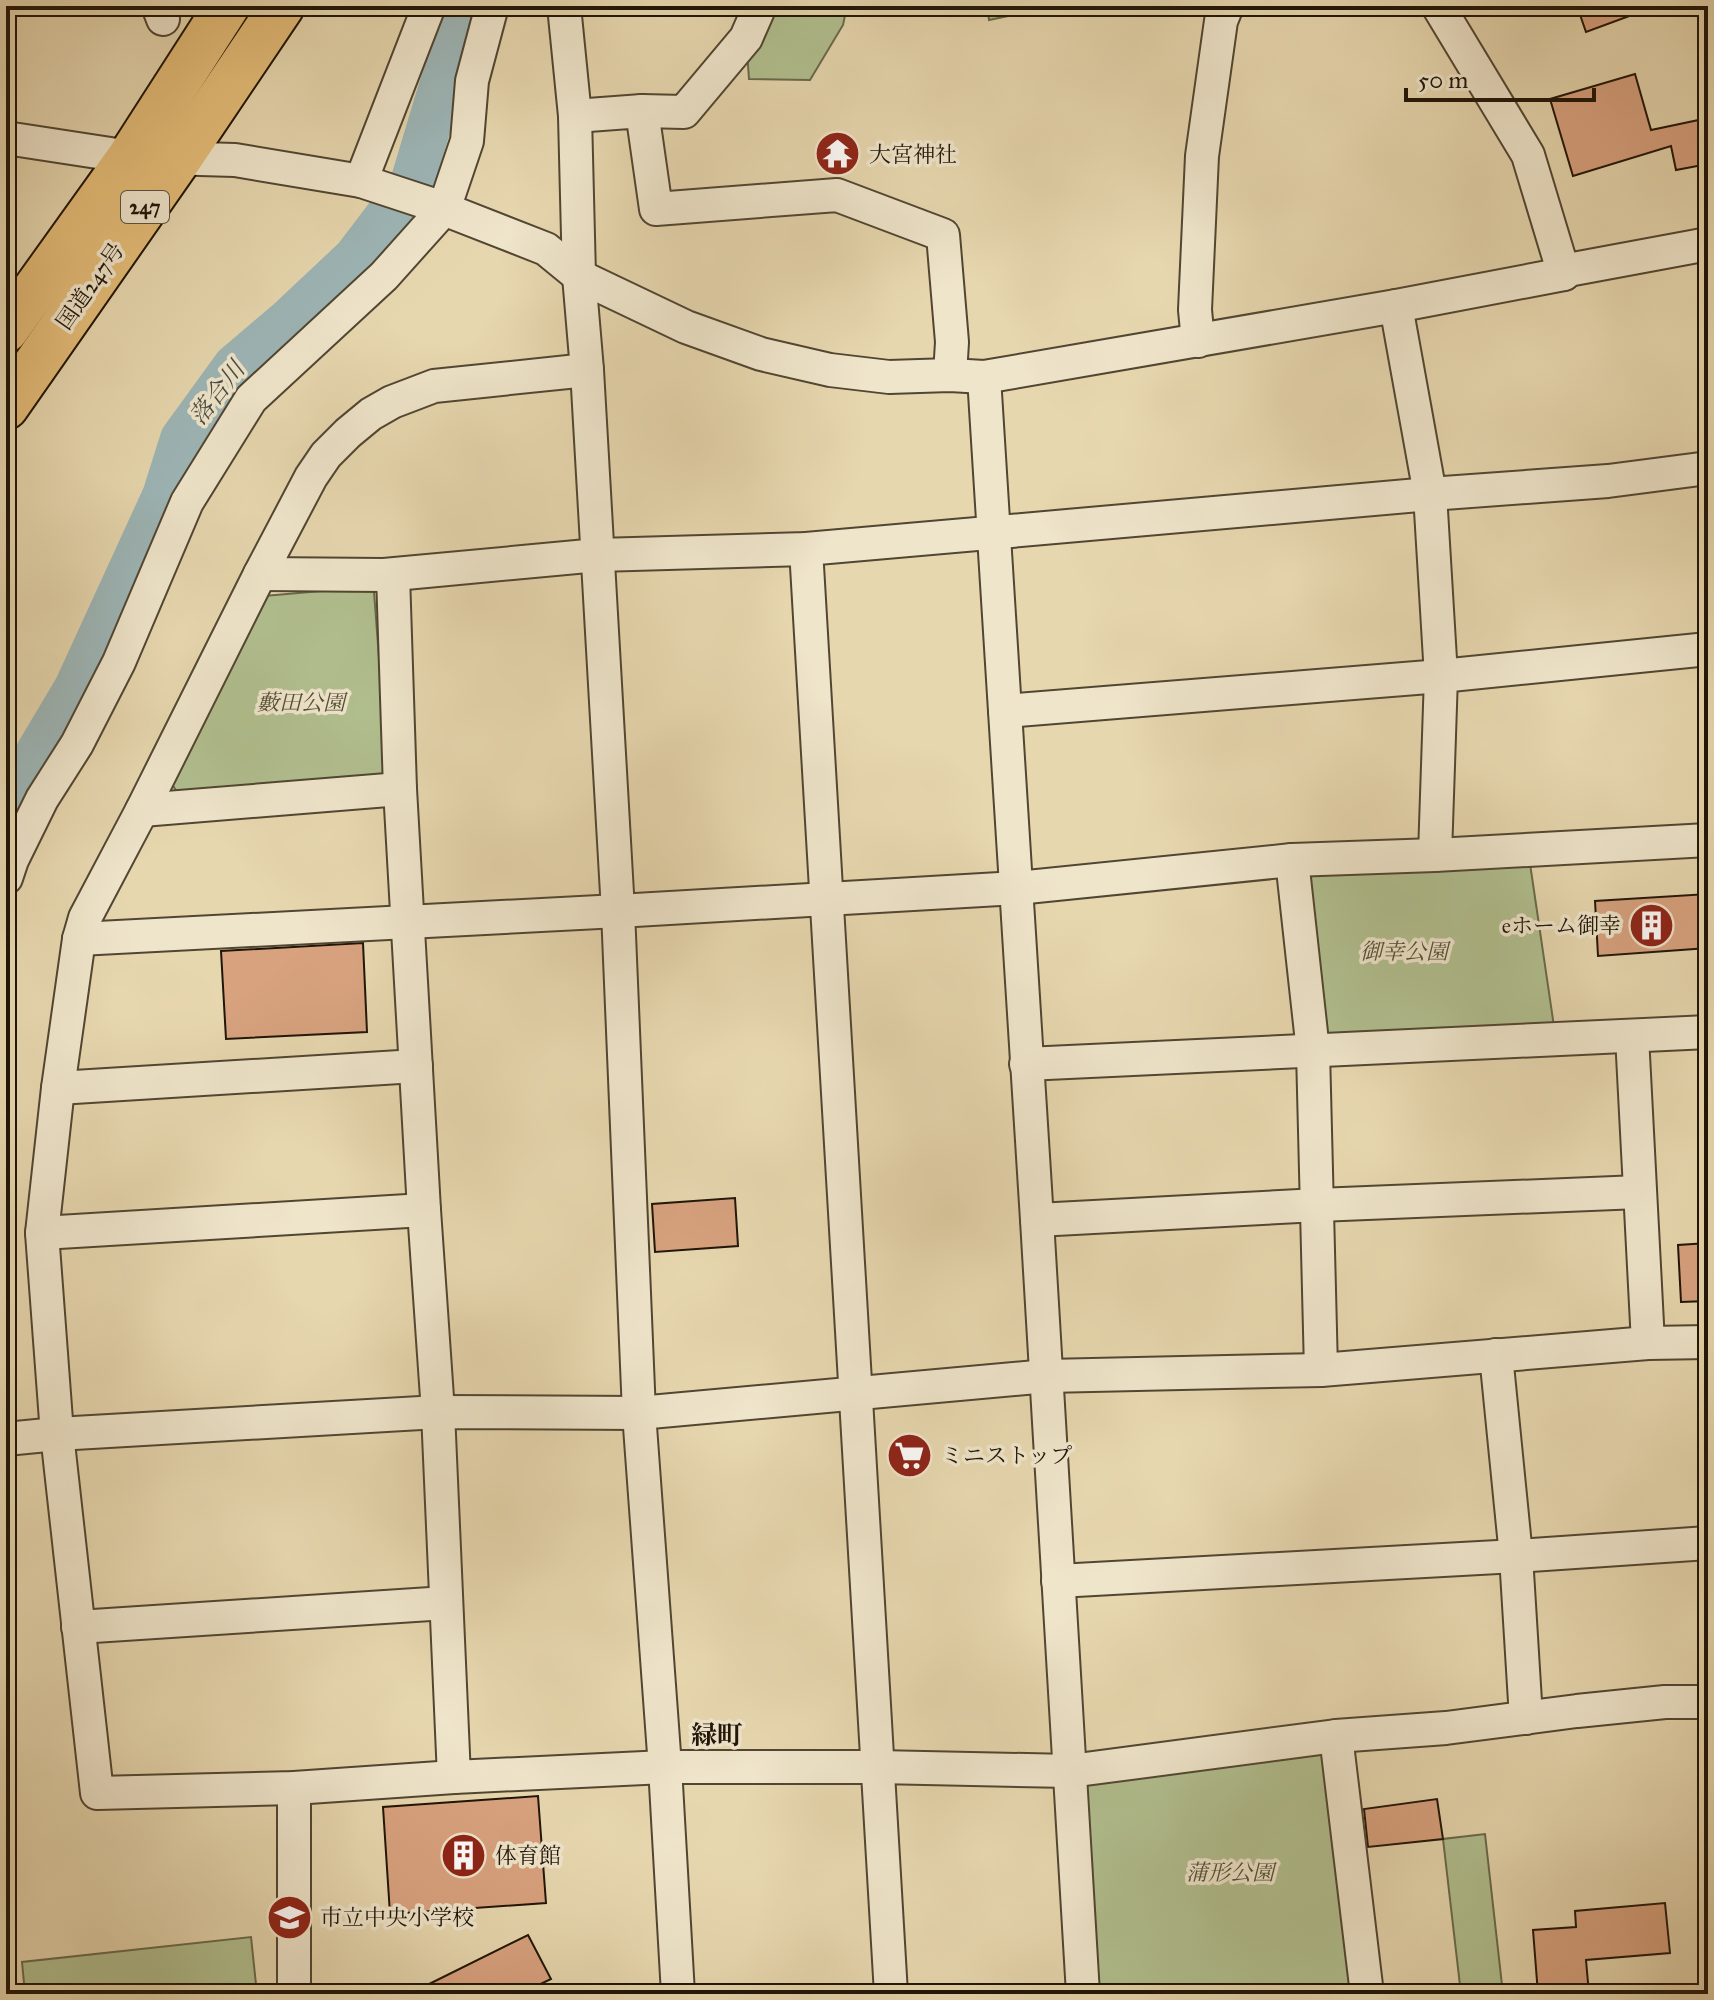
<svg xmlns="http://www.w3.org/2000/svg" width="1714" height="2000" font-family="'IM FELL Great Primer','Noto Serif JP',serif">
<style>
.green{fill:#b1bf8f;stroke:#686a4c;stroke-width:2}
.lines{fill:none;stroke-linecap:round;stroke-linejoin:round}
.river{stroke:#9db6b7;stroke-width:44}
.building{fill:#d8a27f;stroke:#1f1508;stroke-width:2}
.minor-casing{stroke:#514632;stroke-width:36}
.highway-casing{stroke:#1f1508;stroke-width:48}
.minor{stroke:#efe5cb;stroke-width:32}
.highway{stroke:#e4bc78;stroke-width:44}
.labels{text-anchor:middle;dominant-baseline:central;stroke-width:7;stroke-linejoin:round;paint-order:stroke}
.shield{fill:#efe5cb;stroke:#5d5342;stroke-width:2}
.shield-label{font-size:20px;font-weight:bold;fill:#1f1508}
.poi-label{font-size:22px;fill:#1f1508;stroke:#efe5cb;text-anchor:start}
.street-label{font-size:22px;fill:#1f1508;stroke:#efe5cb}
.park-label{font-size:22px;font-style:italic;fill:#525037;stroke:#efe5cb}
.water-label{font-size:24px;font-style:italic;fill:#4b4d45;stroke:#efe5cb}
.quarter-label{font-size:26px;font-weight:bold;fill:#1f1508;stroke:#efe5cb}
</style>
<rect width="100%" height="100%" fill="#e7d7af"/>
<filter id="stains"><feTurbulence type="fractalNoise" baseFrequency=".0025" numOctaves="4"/><feColorMatrix values="0 0 0 0 .2 0 0 0 0 .09 0 0 0 0 .02 0 0 0 .5 -.17"/></filter>
<radialGradient id="worn" r=".72"><stop offset=".6" stop-color="#630" stop-opacity="0"/><stop offset="1" stop-color="#630" stop-opacity=".3"/></radialGradient>
<g class="green">
<path d="M760,6H847L843,25L810,80L749,79L746,38Z"/>
<path d="M987,6H1038V10L989,20Z"/>
<path d="M367,587L374,592L388,777L177,792L170,781L264,596Z"/>
<path d="M1528,850L1556,1040L1313,1051L1292,860Z"/>
<path d="M1336,1736L1367,1994H1083L1070,1771Z"/>
<path d="M1485,1834L1503,1994H1461L1443,1839Z"/>
<path d="M251,1937L257,1994H25L22,1962Z"/>
</g>
<g class="lines">
<path class="river" d="M6,814L23,777L76,688L164,496L182,439L235,366L288,321L355,258L412,183L465,6"/>
</g>
<g class="building">
<path d="M1577,6H1651V8L1586,32Z"/>
<path d="M1635,74L1651,130L1708,118V164L1676,170L1671,146L1573,176L1550,99Z"/>
<path d="M1708,894V948L1598,956L1595,901Z"/>
<path d="M363,943L367,1032L226,1039L221,951Z"/>
<path d="M735,1198L738,1246L655,1252L652,1204Z"/>
<path d="M1708,1243V1301L1681,1302L1678,1245Z"/>
<path d="M538,1796L546,1903L390,1914L383,1807Z"/>
<path d="M1437,1799L1443,1839L1368,1847L1364,1809Z"/>
<path d="M1665,1903L1670,1953L1586,1960L1589,1994H1538L1533,1930L1576,1927L1575,1911Z"/>
<path d="M528,1935L551,1979L520,1994H409Z"/>
</g>
<g class="lines">
<defs>
<g id="minor">
<path d="M158,6L163,19"/>
<path d="M564,6L575,116L579,276L587,370L618,911L639,1413L665,1767L678,1994"/>
<path d="M1438,6L1528,155L1564,274"/>
<path d="M642,111L684,112L746,38L760,6"/>
<path d="M575,116L642,111L656,209L837,195L943,235L952,342L950,375"/>
<path d="M6,138L130,157L235,160L361,181L431,204L546,249L579,276L686,327L761,354L830,370L889,377L950,375L984,377L1396,306L1564,274L1568,270L1708,244"/>
<path d="M361,181L429,6"/>
<path d="M1396,306L1430,494L1441,676L1435,855"/>
<path d="M1198,341L1195,310L1202,156L1221,21L1227,6"/>
<path d="M587,370L434,386L392,402L371,414L348,433L326,455L311,477L260,574L142,810L85,918L79,939L58,1088L42,1233L57,1434L97,1793L294,1788L454,1777L665,1767H878L1070,1771L1336,1736L1446,1728L1577,1711L1665,1702H1708"/>
<path d="M984,377L1037,1220L1083,1994"/>
<path d="M806,549L891,1994"/>
<path d="M260,574L384,575L598,555L806,549L1430,494L1608,481L1708,468"/>
<path d="M393,575L400,789L424,1210L438,1412L454,1777"/>
<path d="M1005,711L1441,676L1708,649"/>
<path d="M142,810L400,789"/>
<path d="M1292,860L1313,1051L1321,1370"/>
<path d="M6,878L12,860L42,799L77,744L119,662L187,502L251,399L384,276L444,209L467,141L472,81L492,6"/>
<path d="M79,939L618,911L1017,888L1292,860L1435,855L1708,840"/>
<path d="M1632,1036L1648,1343"/>
<path d="M1026,1064L1708,1032"/>
<path d="M58,1088L416,1066"/>
<path d="M1037,1220L1318,1205L1639,1192"/>
<path d="M42,1233L424,1210"/>
<path d="M1496,1355L1516,1556L1526,1718"/>
<path d="M6,1439L57,1434L438,1412L639,1413L1047,1376L1321,1370L1648,1343L1708,1342"/>
<path d="M1058,1581L1516,1556L1708,1543"/>
<path d="M78,1627L446,1603"/>
<path d="M1336,1736L1367,1994"/>
<path d="M294,1788V1994"/>
</g>
<g id="highway">
<path d="M6,330L130,157L227,6"/>
<path d="M6,407L179,159L282,6"/>
</g>
</defs>
<use href="#minor" class="minor-casing"/>
<use href="#highway" class="highway-casing"/>
<use href="#minor" class="minor"/>
<use href="#highway" class="highway"/>
</g>
<defs>
<symbol id="temple-disc" viewBox="-11 -11 22 22"><circle r="9.5" fill="#8f2418" stroke="#efe5cb"/><path d="M0-6L5-2H3V0L6.5 2.5H4V6H1.5V3h-3V6H-4V2.5H-6.5L-3 0V-2H-5Z" fill="#fff"/></symbol>
<symbol id="building-disc" viewBox="-11 -11 22 22"><circle r="9.5" fill="#8f2418" stroke="#efe5cb"/><path d="M-4-6H4V6H1V3H-1V6H-4ZM-2.5-4.3h1.7v1.8h-1.7ZM.8-4.3h1.7v1.8H.8ZM-2.5-1h1.7V.8h-1.7ZM.8-1h1.7V.8H.8Z" fill="#fff"/></symbol>
<symbol id="supermarket-disc" viewBox="-11 -11 22 22"><circle r="9.5" fill="#8f2418" stroke="#efe5cb"/><path d="M-6-5.5h2.5l.6 2H6L4.5 2H-2.5L-4.4-4H-6ZM-1.5 3.2a1.3 1.3 0 1 0 .1 0ZM3 3.2a1.3 1.3 0 1 0 .1 0Z" fill="#fff"/></symbol>
<symbol id="school-disc" viewBox="-11 -11 22 22"><circle r="9.5" fill="#8f2418" stroke="#efe5cb"/><path d="M0-5L7-2L0 1L-7-2ZM-4 1L0 2.5L4 1V4Q0 6-4 4Z" fill="#fff"/></symbol>
</defs>
<g fill-rule="evenodd">
<use href="#temple-disc" x="812" y="128" width="51" height="51"/>
<use href="#building-disc" x="1626" y="900" width="51" height="51"/>
<use href="#supermarket-disc" x="884" y="1430" width="51" height="51"/>
<use href="#building-disc" x="438" y="1830" width="51" height="51"/>
<use href="#school-disc" x="264" y="1892" width="51" height="51"/>
</g>
<g class="labels">
<rect class="shield" x="121" y="191" width="48" height="32" rx="6"/>
<g class="shield-label">
<text x="145" y="207">247</text>
</g>
<g class="poi-label">
<text x="869" y="154">大宮神社</text>
<text x="1621" y="925" text-anchor="end">eホーム御幸</text>
<text x="941" y="1455">ミニストップ</text>
<text x="495" y="1855">体育館</text>
<text x="320" y="1917">市立中央小学校</text>
</g>
<g class="street-label">
<text transform="translate(90 286) rotate(-55)">国道247号</text>
</g>
<g class="park-label">
<text x="301" y="702">藪田公園</text>
<text x="1404" y="951">御幸公園</text>
<text x="1230" y="1872">蒲形公園</text>
</g>
<g class="water-label">
<text transform="translate(217 393) rotate(-52)">落合川</text>
</g>
<g class="quarter-label">
<text x="717" y="1735">緑町</text>
</g>
</g>
<rect width="1714" height="2000" fill="none" stroke="#e7d7af" stroke-width="32"/>
<rect x="8" y="8" width="1698" height="1984" fill="none" stroke="#1f1508" stroke-width="4"/>
<rect x="16" y="16" width="1682" height="1968" fill="none" stroke="#1f1508" stroke-width="2"/>
<path d="M1406 88v12h188v-12" fill="none" stroke="#1f1508" stroke-width="4"/>
<text x="1418" y="88" font-size="24" fill="#1f1508" stroke="#efe5cb" stroke-width="6" paint-order="stroke">50 m</text>
<rect width="100%" height="100%" filter="url(#stains)"/>
<rect width="100%" height="100%" fill="url(#worn)"/>
</svg>
